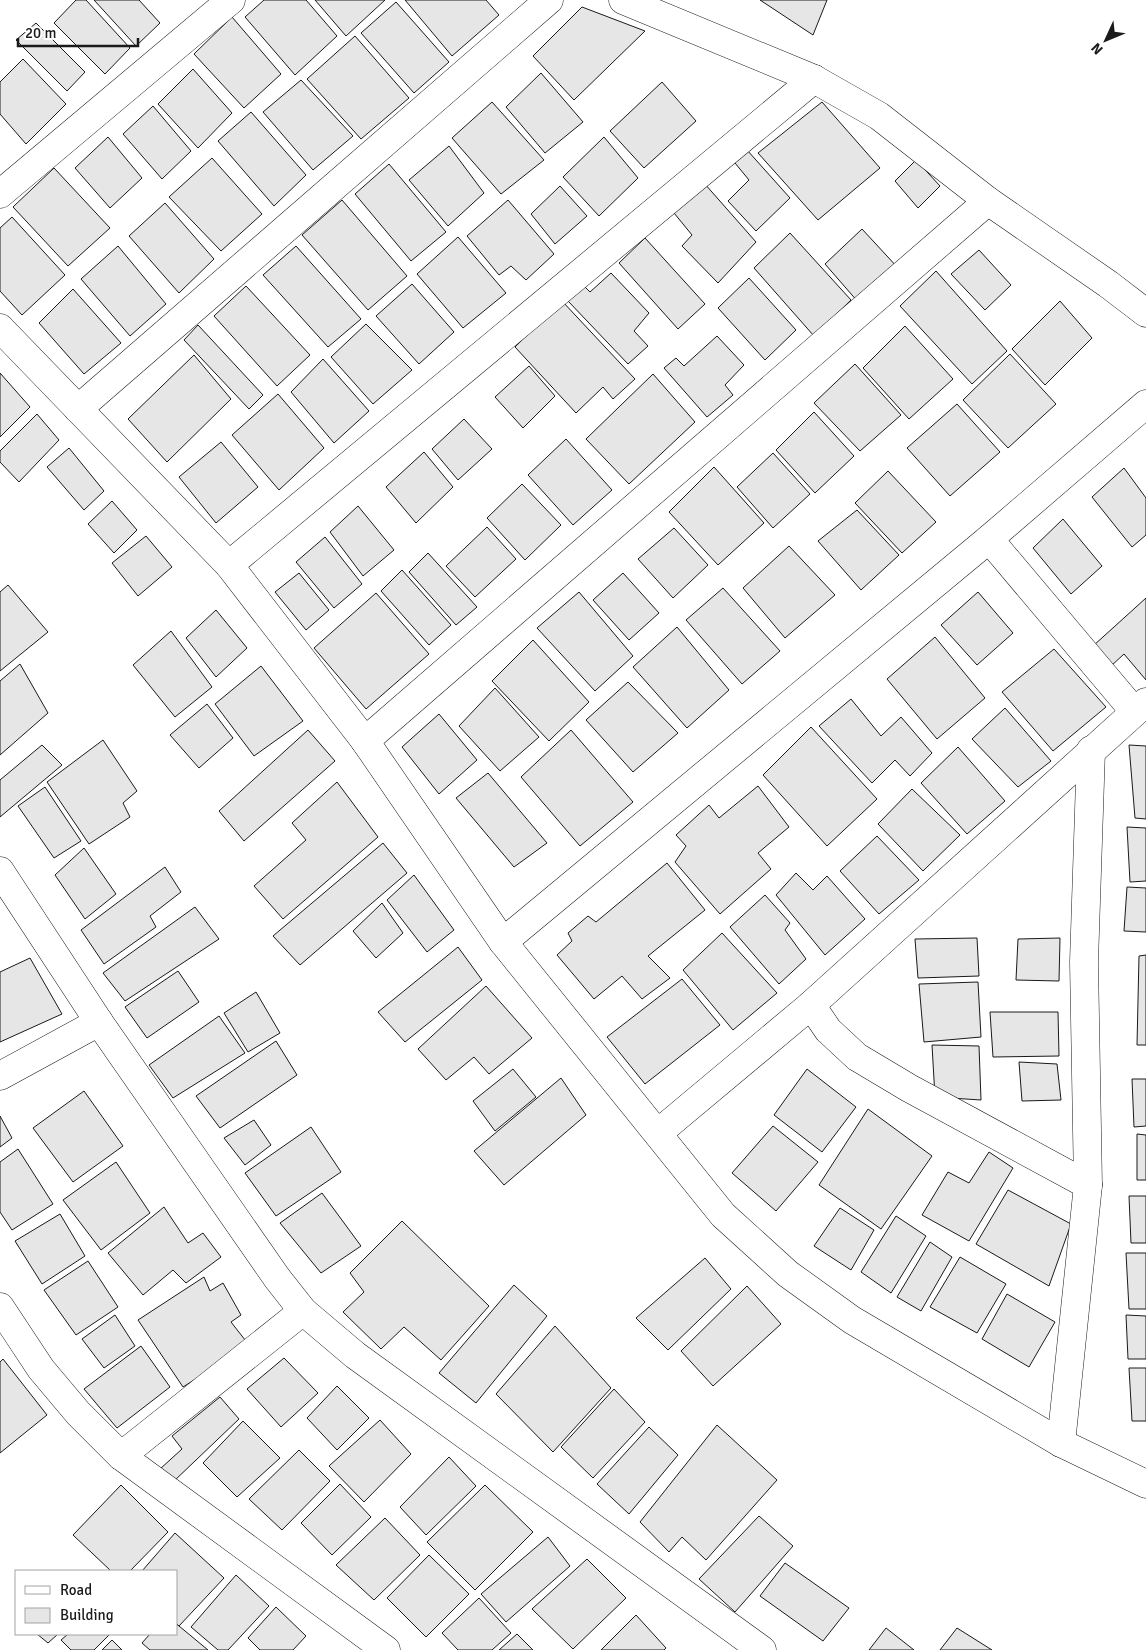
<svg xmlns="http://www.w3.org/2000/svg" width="1146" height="1650" font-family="Signika,sans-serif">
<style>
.building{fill:#e6e6e6;stroke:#1a1a1a}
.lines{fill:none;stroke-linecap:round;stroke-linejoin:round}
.minor-casing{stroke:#1a1a1a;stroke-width:29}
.minor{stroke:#fff;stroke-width:28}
</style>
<rect width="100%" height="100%" fill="#fff"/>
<g class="building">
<path d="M76,0H86L130,48L105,74L54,23Z"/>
<path d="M94,0H139L160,23L136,46Z"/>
<path d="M264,0H306L337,36L295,75L245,17Z"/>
<path d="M315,0H385L346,36Z"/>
<path d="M405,0H486L499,15L452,56Z"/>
<path d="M760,0H827L813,35Z"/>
<path d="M396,2L449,62L414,93L361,33Z"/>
<path d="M582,7L645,31L574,100L533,56Z"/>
<path d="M232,17L281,74L244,108L194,54Z"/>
<path d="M36,23L85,72L67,91L16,40Z"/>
<path d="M355,36L409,98L361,139L307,79Z"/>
<path d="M23,59L66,104L26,144L0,114V82Z"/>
<path d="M193,69L232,113L198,148L158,104Z"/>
<path d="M541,73L583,122L545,153L506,107Z"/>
<path d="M301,80L353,136L313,170L263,112Z"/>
<path d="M662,82L696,121L644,168L610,131Z"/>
<path d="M492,102L544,160L501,194L452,138Z"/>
<path d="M822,102L880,168L818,220L758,153Z"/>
<path d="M153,106L191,151L162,179L123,134Z"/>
<path d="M251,112L306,175L274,206L218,141Z"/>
<path d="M108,137L142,178L110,208L75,168Z"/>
<path d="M604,137L638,178L599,216L563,177Z"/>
<path d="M449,146L484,193L448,226L409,180Z"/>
<path d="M747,150L790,198L756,231L728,201L749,180L735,163Z"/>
<path d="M212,158L262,214L221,251L169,197Z"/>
<path d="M916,160L940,186L918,208L895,181Z"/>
<path d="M389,164L446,232L411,261L355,194Z"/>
<path d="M54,168L110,228L68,266L13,207Z"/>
<path d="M704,183L756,242L718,283L682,246L692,235L674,213Z"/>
<path d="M560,186L587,216L555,244L531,214Z"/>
<path d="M342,200L407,276L368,310L302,235Z"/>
<path d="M508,200L554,254L526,280L511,266L499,275L467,236Z"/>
<path d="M165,203L214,259L179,293L129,236Z"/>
<path d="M12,217L65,275L22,315L0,291V228Z"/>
<path d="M862,229L899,269L859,303L825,264Z"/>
<path d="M790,233L851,300L814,336L754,268Z"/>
<path d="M458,237L506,293L463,328L417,274Z"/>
<path d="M645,238L705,304L678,329L619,263Z"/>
<path d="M118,246L166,304L130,336L81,279Z"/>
<path d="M296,246L361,319L328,347L263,275Z"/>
<path d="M979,250L1011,285L985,310L951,274Z"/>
<path d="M936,271L1007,351L972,384L900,306Z"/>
<path d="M611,273L649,313L634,331L648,346L628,364L568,301L584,286L590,292Z"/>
<path d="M749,278L796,330L765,360L718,308Z"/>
<path d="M412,284L454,332L419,364L376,316Z"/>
<path d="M246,286L310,355L277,386L214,316Z"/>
<path d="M73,289L121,343L84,374L39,323Z"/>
<path d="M562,301L635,379L613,399L603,387L576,413L515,347Z"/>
<path d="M1060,301L1092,338L1045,385L1012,349Z"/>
<path d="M366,324L412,370L373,404L331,357Z"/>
<path d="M198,325L263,395L249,409L184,340Z"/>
<path d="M905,326L953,379L909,419L863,368Z"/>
<path d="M717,336L744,365L725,385L733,395L707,417L664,368L676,358L684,366Z"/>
<path d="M1010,354L1056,404L1008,448L963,400Z"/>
<path d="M194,355L231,399L167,462L128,419Z"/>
<path d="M323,359L369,411L334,443L291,392Z"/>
<path d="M855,364L901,415L860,451L814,403Z"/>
<path d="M529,366L555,396L523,428L495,397Z"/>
<path d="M0,373L30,407L0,437Z"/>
<path d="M653,374L695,422L629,484L586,439Z"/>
<path d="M278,394L324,448L279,490L232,435Z"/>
<path d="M957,404L1000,452L950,496L907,448Z"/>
<path d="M814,412L854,456L815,493L776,450Z"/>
<path d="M37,414L59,440L19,482L0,462V451Z"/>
<path d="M464,419L492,449L458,480L432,449Z"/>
<path d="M566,439L612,490L573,525L528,475Z"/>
<path d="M221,442L258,487L216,523L179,477Z"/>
<path d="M69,448L104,491L84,510L47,467Z"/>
<path d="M424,452L453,487L416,523L386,487Z"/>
<path d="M773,453L810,494L773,528L737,487Z"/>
<path d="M714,467L764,523L718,565L669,512Z"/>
<path d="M1124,468L1146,498V535L1132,547L1092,497Z"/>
<path d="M888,471L936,522L902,553L855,503Z"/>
<path d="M522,484L561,525L525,560L487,518Z"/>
<path d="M112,501L137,530L114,553L88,524Z"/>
<path d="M358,506L394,550L363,576L330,532Z"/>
<path d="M857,510L899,555L861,590L818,541Z"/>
<path d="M1063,519L1102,566L1071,594L1033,548Z"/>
<path d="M487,527L516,559L475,597L446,566Z"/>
<path d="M674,528L708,565L673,598L638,559Z"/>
<path d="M146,536L172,567L138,596L112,563Z"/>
<path d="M325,537L362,584L334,608L296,562Z"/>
<path d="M789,546L835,595L785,638L743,588Z"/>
<path d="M428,553L477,607L456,625L409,572Z"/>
<path d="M402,570L451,625L429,645L381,591Z"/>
<path d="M299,573L329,610L306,630L275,592Z"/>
<path d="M623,573L659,613L629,640L593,600Z"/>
<path d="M8,585L48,632L0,671V592Z"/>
<path d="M723,588L780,651L742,684L686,620Z"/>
<path d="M579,592L633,656L595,691L537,628Z"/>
<path d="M978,592L1013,633L977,665L941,625Z"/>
<path d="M376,593L429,654L366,709L314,648Z"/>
<path d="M1146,598V680L1124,654L1111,666L1093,646Z"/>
<path d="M216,610L247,648L216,677L186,638Z"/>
<path d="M677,627L729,690L687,728L633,667Z"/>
<path d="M171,631L212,687L175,717L133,665Z"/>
<path d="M935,637L985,698L937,739L887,679Z"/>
<path d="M533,640L589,702L549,741L492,681Z"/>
<path d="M1054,649L1106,707L1053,751L1002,692Z"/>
<path d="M20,664L48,713L0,755V681Z"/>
<path d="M261,666L303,721L254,756L215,704Z"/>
<path d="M628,682L678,733L633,772L586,720Z"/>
<path d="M495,688L539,737L500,771L459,726Z"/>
<path d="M851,699L881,736L901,717L932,753L910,776L895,760L872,783L819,726Z"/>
<path d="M207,704L233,738L199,768L170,735Z"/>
<path d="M1005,708L1051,761L1018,787L972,739Z"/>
<path d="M439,714L477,760L439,794L402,747Z"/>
<path d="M811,727L877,799L827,846L763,775Z"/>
<path d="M308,730L335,761L244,841L219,811Z"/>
<path d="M571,730L633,802L580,846L521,777Z"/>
<path d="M103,740L137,791L123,803L130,817L89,844L47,782Z"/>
<path d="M42,745L62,765L0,817V780Z"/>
<path d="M1129,745L1146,746V819L1135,818Z"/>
<path d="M958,747L1005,801L967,834L921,783Z"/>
<path d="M488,773L547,843L514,867L456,798Z"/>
<path d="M337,782L378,837L283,919L254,886L306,840L292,823Z"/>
<path d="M758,786L789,827L758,853L771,869L720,914L675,862L686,846L676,835L709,805L719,818Z"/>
<path d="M45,787L81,841L54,858L18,806Z"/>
<path d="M912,789L960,835L923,871L878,824Z"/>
<path d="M1127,827L1146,828V881L1130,882Z"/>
<path d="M877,836L919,880L879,914L840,871Z"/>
<path d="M383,843L407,873L300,965L273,936Z"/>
<path d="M84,848L116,894L85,919L55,875Z"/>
<path d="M667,863L705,910L648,956L670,978L642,999L622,976L594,999L557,955L572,941L568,933L588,916L596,922Z"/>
<path d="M165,867L181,892L150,916L156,927L104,964L81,930Z"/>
<path d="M796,873L813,890L827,876L865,919L825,955L776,895Z"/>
<path d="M414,875L454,930L427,952L387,900Z"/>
<path d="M1127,887L1146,888V932L1124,931Z"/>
<path d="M765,895L790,923L785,930L806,959L779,984L730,927Z"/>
<path d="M382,903L403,933L376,958L353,931Z"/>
<path d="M195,907L219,939L125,1001L103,973Z"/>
<path d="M722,933L777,993L733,1030L683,970Z"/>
<path d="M977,938L979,976L918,978L915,939Z"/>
<path d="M1060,938L1059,981L1016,980L1018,939Z"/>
<path d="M458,947L482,980L405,1042L378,1012Z"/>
<path d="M1146,955V1045H1137L1139,956Z"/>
<path d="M30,958L62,1014L0,1042V972Z"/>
<path d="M178,971L199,1002L147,1038L125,1007Z"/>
<path d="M682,979L720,1025L645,1084L607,1037Z"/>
<path d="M978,982L981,1037L924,1042L919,984Z"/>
<path d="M486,986L532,1038L489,1074L474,1057L446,1080L418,1049Z"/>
<path d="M256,992L280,1033L248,1052L224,1013Z"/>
<path d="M990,1012H1058L1059,1056L993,1057Z"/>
<path d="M219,1016L245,1053L173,1098L149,1065Z"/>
<path d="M276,1041L297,1075L220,1128L196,1096Z"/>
<path d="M932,1045L979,1046L981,1100L935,1097Z"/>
<path d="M1019,1062L1057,1064L1061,1100L1022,1101Z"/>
<path d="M513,1069L536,1097L495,1131L473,1101Z"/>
<path d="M807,1069L856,1107L822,1152L774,1115Z"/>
<path d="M561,1078L586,1115L504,1185L474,1151Z"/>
<path d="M1132,1079H1146V1126L1134,1127Z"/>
<path d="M84,1091L123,1146L73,1182L33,1128Z"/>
<path d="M868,1109L932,1156L881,1229L819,1185Z"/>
<path d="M0,1116L12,1138L0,1147Z"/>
<path d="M254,1120L271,1145L245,1165L224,1138Z"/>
<path d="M773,1126L818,1162L776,1211L732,1173Z"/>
<path d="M311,1127L341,1172L276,1216L245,1173Z"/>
<path d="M1137,1134L1146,1135V1180H1137Z"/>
<path d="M18,1149L53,1204L12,1230L0,1212V1162Z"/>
<path d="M989,1152L1013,1168L969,1241L922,1215L948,1172L969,1183Z"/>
<path d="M116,1162L150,1213L101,1250L63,1200Z"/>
<path d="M1008,1190L1071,1224L1049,1286L976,1244Z"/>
<path d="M322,1193L361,1246L321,1273L280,1223Z"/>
<path d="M1129,1196H1146V1243H1131Z"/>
<path d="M164,1207L188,1243L203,1233L221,1257L186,1283L173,1270L143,1295L108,1253Z"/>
<path d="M840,1208L874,1230L851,1270L814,1246Z"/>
<path d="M60,1214L85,1256L42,1284L15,1241Z"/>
<path d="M896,1216L926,1236L891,1293L861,1272Z"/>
<path d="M402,1221L489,1306L441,1360L404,1327L381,1349L343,1312L364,1292L350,1273Z"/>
<path d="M930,1242L952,1257L921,1311L897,1297Z"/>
<path d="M1126,1253H1146V1309H1129Z"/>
<path d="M960,1257L1006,1284L977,1333L930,1307Z"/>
<path d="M705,1258L731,1289L668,1350L636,1318Z"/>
<path d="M88,1261L118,1307L76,1335L44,1290Z"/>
<path d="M204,1277L210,1291L223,1283L241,1315L231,1322L249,1345L183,1387L138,1320Z"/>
<path d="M514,1285L547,1316L476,1403L439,1373Z"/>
<path d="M747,1286L781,1324L713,1386L681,1351Z"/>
<path d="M1007,1294L1055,1322L1029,1367L982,1339Z"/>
<path d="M115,1315L135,1346L104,1368L82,1339Z"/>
<path d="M1126,1315L1146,1316V1359H1128Z"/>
<path d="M555,1326L611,1388L553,1452L496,1394Z"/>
<path d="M141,1346L170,1387L117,1428L84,1389Z"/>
<path d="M284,1358L318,1393L281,1427L247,1389Z"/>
<path d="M3,1359L47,1415L0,1453V1362Z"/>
<path d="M1129,1368H1146V1421H1132Z"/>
<path d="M337,1386L369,1418L337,1450L307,1418Z"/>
<path d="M614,1389L645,1422L593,1478L561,1447Z"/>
<path d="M220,1397L239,1419L173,1482L160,1469L182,1449L172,1436Z"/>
<path d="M380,1420L411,1454L364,1502L329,1466Z"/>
<path d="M243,1421L280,1458L237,1497L203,1463Z"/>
<path d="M717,1425L777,1480L706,1560L682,1537L669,1552L640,1522Z"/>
<path d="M649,1427L678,1455L629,1514L597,1484Z"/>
<path d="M299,1450L330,1481L282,1530L249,1499Z"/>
<path d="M449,1457L476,1486L426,1535L400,1507Z"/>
<path d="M340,1484L371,1517L332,1555L301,1523Z"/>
<path d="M121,1485L168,1532L130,1571H111L73,1535Z"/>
<path d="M485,1485L533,1532L475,1590L427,1542Z"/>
<path d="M759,1516L793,1546L735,1612L699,1579Z"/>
<path d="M385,1518L420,1555L374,1600L336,1565Z"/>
<path d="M175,1533L224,1578L179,1626L176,1623V1571H142Z"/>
<path d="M548,1537L570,1566L506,1622L481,1594Z"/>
<path d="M429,1555L469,1594L426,1637L387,1598Z"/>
<path d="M587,1559L626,1598L573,1649L532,1609Z"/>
<path d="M785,1563L849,1608L823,1641L760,1596Z"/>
<path d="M236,1575L269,1606L228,1650H218L191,1627Z"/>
<path d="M479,1598L511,1633L492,1650H458L442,1633Z"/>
<path d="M276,1607L306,1636L293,1650H260L248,1638Z"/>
<path d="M636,1615L666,1648L664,1650H601Z"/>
<path d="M176,1624L179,1626L208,1650H150L142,1643L150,1634H176Z"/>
<path d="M886,1628L914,1650H869Z"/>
<path d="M957,1628L992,1650H940Z"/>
<path d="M37,1634H58L48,1643Z"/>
<path d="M68,1634H110L94,1650H71L61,1640Z"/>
<path d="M517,1634L533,1650H499Z"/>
<path d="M112,1640L122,1650H102Z"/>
</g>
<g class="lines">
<defs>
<g id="minor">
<path d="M623,0L814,79L879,116L988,201L1108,284L1146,313"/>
<path d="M0,194L231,0"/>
<path d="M0,328L229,565L365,741L503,942L723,1215L788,1274L852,1320L1061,1443L1146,1484"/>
<path d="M78,409L549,0"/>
<path d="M989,539L1134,711"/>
<path d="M229,565L814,79"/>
<path d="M365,741L988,201"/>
<path d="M0,871L99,1022L277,1278L303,1311L355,1355L762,1650"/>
<path d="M503,942L989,539L1146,404"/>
<path d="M811,1005L828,1030L857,1057L909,1088L1088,1185"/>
<path d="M0,1076L99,1022"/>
<path d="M658,1133L811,1005L1146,702"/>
<path d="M0,1307L41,1369L78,1413L121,1456L386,1650"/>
<path d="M1061,1443L1088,1185L1084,962L1091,750"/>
<path d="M121,1456L303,1311"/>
</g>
</defs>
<use href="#minor" class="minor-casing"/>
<use href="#minor" class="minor"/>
</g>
<rect x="15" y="1570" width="162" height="65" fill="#ffffff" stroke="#a3a3a3"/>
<rect x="25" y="1586" width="25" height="8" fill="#ffffff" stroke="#a3a3a3"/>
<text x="60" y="1595" font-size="15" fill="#1a1a1a">Road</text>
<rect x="25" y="1608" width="25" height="15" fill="#e6e6e6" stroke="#a3a3a3"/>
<text x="60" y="1620" font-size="15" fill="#1a1a1a">Building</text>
<g transform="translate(1106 40) rotate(226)" stroke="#ffffff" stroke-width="4" paint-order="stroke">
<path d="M0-4L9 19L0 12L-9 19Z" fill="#1a1a1a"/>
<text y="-8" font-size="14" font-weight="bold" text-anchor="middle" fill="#1a1a1a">N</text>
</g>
<path d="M18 38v8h120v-8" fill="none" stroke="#1a1a1a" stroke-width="2.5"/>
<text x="25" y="38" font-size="15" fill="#1a1a1a" stroke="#ffffff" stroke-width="4" paint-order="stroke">20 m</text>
</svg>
